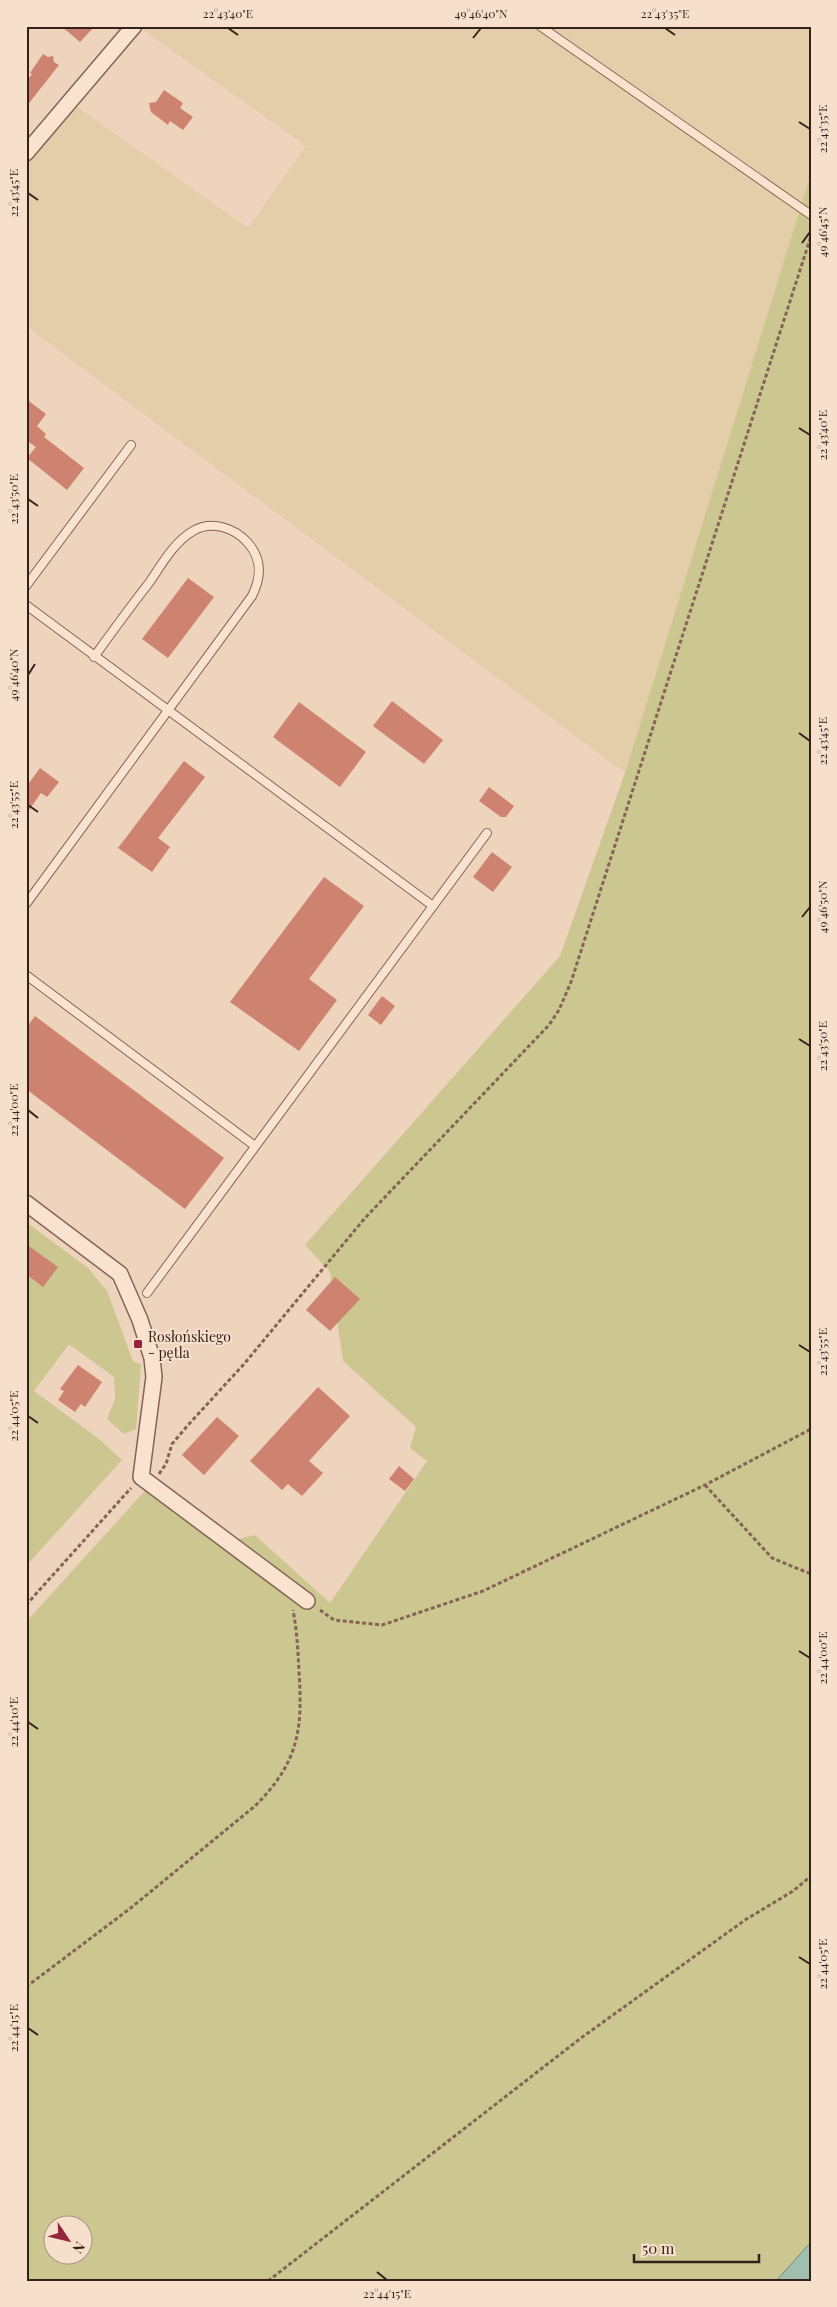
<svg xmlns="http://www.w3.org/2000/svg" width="837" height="2307" font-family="'Playfair Display',serif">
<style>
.farmland{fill:#e4cea9}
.green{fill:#ccc690;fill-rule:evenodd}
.water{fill:#a0bfaf;stroke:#688d7b}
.building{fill:#ce8370}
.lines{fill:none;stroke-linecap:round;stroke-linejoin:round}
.lane-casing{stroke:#866455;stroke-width:10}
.street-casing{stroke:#866455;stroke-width:18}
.path{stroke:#866455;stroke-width:3;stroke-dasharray:4 2.5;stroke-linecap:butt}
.lane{stroke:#f9e3cf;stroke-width:8}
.street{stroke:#f9e3cf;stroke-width:15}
.ticks{fill:none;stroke:#35211a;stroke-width:2}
.poi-dot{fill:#96243e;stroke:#f6e0cb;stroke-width:2}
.labels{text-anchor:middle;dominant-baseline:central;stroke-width:4;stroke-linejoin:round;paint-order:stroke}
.poi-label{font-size:14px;fill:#35211a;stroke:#f6e0cb;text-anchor:start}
.neatline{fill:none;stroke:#35211a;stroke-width:2}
.ticks-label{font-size:12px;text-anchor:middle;fill:#35211a}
</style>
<rect width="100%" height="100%" fill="#eed4bc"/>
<path class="farmland" d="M147,26H811V174L625,773L26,326V166L76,106L248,228L306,146L143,30Z"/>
<g class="green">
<path d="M811,174V2242L776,2281H26V1622L151,1484L239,1539L255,1535L330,1603L427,1461L410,1448L416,1427L343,1361L330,1272L305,1245L560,956L625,773ZM52,2224H82V2254H52Z"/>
<path d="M26,1222L88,1268L107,1291L133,1361L141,1365L136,1429L124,1434L107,1419L115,1399L114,1377L69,1344L34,1391L99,1439L122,1460L26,1566Z"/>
</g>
<path class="water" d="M811,2242V2281H776Z"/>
<g class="building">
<path d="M61,26H95L80,42Z"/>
<path d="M43,54L48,57L53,56L54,62L59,65L26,107V82L32,74L30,73Z"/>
<path d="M164,90L183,103L180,108L193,117L183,130L170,121L168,125L151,112L149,103L156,102Z"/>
<path d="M26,399L46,414L37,426L46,434L44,437L84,468L67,490L27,458L36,447L26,440Z"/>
<path d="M188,578L214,597L168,658L142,639Z"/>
<path d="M392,701L443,740L424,764L373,726Z"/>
<path d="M299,702L366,752L340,787L273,737Z"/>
<path d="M184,761L205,777L158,838L170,847L152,872L118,848Z"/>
<path d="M40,768L59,782L47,797L41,793L26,814V787Z"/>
<path d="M489,787L514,806L506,817H501L479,801Z"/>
<path d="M492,852L512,867L493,892L473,877Z"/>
<path d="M324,877L364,906L309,979L337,1000L299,1051L230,1002Z"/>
<path d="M382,996L395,1006L381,1025L368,1015Z"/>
<path d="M35,1016L224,1158L185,1209L26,1089V1028Z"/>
<path d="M26,1244L58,1267L43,1287L26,1274Z"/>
<path d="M335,1277L360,1299L330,1331L306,1310Z"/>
<path d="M78,1365L102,1382L85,1407L81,1404L75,1412L58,1400L64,1391L60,1389Z"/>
<path d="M318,1387L350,1416L309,1461L323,1473L302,1496L288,1484L282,1490L250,1461Z"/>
<path d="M217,1417L239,1436L204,1475L182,1455Z"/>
<path d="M399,1466L414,1479L405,1491L389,1479Z"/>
</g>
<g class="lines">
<defs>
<g id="lane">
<path d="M540,26L811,215"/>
<path d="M26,586L131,445"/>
<path d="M26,605L433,906"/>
<path d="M26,904L252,596C261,578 263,560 248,543C235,528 212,520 193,531C174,542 162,564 149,583C130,607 112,632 94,657"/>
<path d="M26,975L255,1146"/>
<path d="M147,1293L487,833"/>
</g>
<g id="street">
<path d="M26,153L134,26"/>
<path d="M26,1203L120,1274L140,1320L152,1358L154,1377L141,1477L307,1601"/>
</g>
</defs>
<use href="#lane" class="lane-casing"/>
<use href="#street" class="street-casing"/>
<g class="path">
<path d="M159,1474L166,1464L172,1444L189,1424L244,1364L365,1218L549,1025L559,1010L571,982L811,236"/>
<path d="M705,1485L772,1558L811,1574"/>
<path d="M26,1605L131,1488"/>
<path d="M320,1610L334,1620L382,1625L483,1591L705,1485L811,1429"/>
<path d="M26,1987L132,1907L255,1806C298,1763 303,1731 299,1672C298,1651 297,1631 293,1610"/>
<path d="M268,2281L581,2038L745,1920L793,1891L811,1876"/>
</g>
<use href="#lane" class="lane"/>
<use href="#street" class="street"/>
</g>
<path class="ticks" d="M228,28L238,35M665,28L675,35M473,38L481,28M799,122L810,129M28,193L38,200M802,243L810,232M799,428L810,435M28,499L38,506M28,675L35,664M799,733L810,741M28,805L38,812M802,917L810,907M799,1039L810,1046M28,1110L38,1118M799,1345L810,1352M28,1416L38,1423M799,1651L810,1658M28,1722L38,1729M799,1957L810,1964M28,2028L38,2035M377,2272L387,2280"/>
<rect class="poi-dot" x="133" y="1339" width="10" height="10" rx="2.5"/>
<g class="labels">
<g class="poi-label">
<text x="148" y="1336">Rosłońskiego<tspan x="148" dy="16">- pętla</tspan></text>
</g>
</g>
<rect width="837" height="2307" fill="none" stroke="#f6e0cb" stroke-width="55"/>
<g transform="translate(68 2240) rotate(125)"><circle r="24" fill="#f6e0cb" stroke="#a99484"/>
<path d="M0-4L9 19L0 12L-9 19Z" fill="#96243e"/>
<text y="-8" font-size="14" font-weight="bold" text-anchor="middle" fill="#35211a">N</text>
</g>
<path d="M634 2254v8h125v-8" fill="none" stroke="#35211a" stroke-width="2.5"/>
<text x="642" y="2254" font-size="15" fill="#35211a" stroke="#f6e0cb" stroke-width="4" paint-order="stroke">50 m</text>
<rect x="28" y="28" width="782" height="2252" class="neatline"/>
<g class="ticks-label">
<text x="228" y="18">22°43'40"E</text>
<text x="481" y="18">49°46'40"N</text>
<text x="665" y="18">22°43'35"E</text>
<text transform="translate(823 129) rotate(-90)" y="4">22°43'35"E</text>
<text transform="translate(14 193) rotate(-90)" y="4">22°43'45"E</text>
<text transform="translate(823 232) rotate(-90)" y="4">49°46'45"N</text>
<text transform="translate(823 435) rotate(-90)" y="4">22°43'40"E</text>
<text transform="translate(14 499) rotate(-90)" y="4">22°43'50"E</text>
<text transform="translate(14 675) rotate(-90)" y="4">49°46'40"N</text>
<text transform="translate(823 741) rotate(-90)" y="4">22°43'45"E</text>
<text transform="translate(14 805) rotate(-90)" y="4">22°43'55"E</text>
<text transform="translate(823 907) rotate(-90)" y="4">49°46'50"N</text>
<text transform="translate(823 1046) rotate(-90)" y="4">22°43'50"E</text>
<text transform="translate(14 1110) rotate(-90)" y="4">22°44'00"E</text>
<text transform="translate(823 1352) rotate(-90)" y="4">22°43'55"E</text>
<text transform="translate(14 1416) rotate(-90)" y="4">22°44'05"E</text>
<text transform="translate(823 1658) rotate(-90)" y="4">22°44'00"E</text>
<text transform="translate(14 1722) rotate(-90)" y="4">22°44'10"E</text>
<text transform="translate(823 1964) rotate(-90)" y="4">22°44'05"E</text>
<text transform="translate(14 2028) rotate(-90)" y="4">22°44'15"E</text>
<text x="387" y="2298">22°44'15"E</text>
</g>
</svg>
